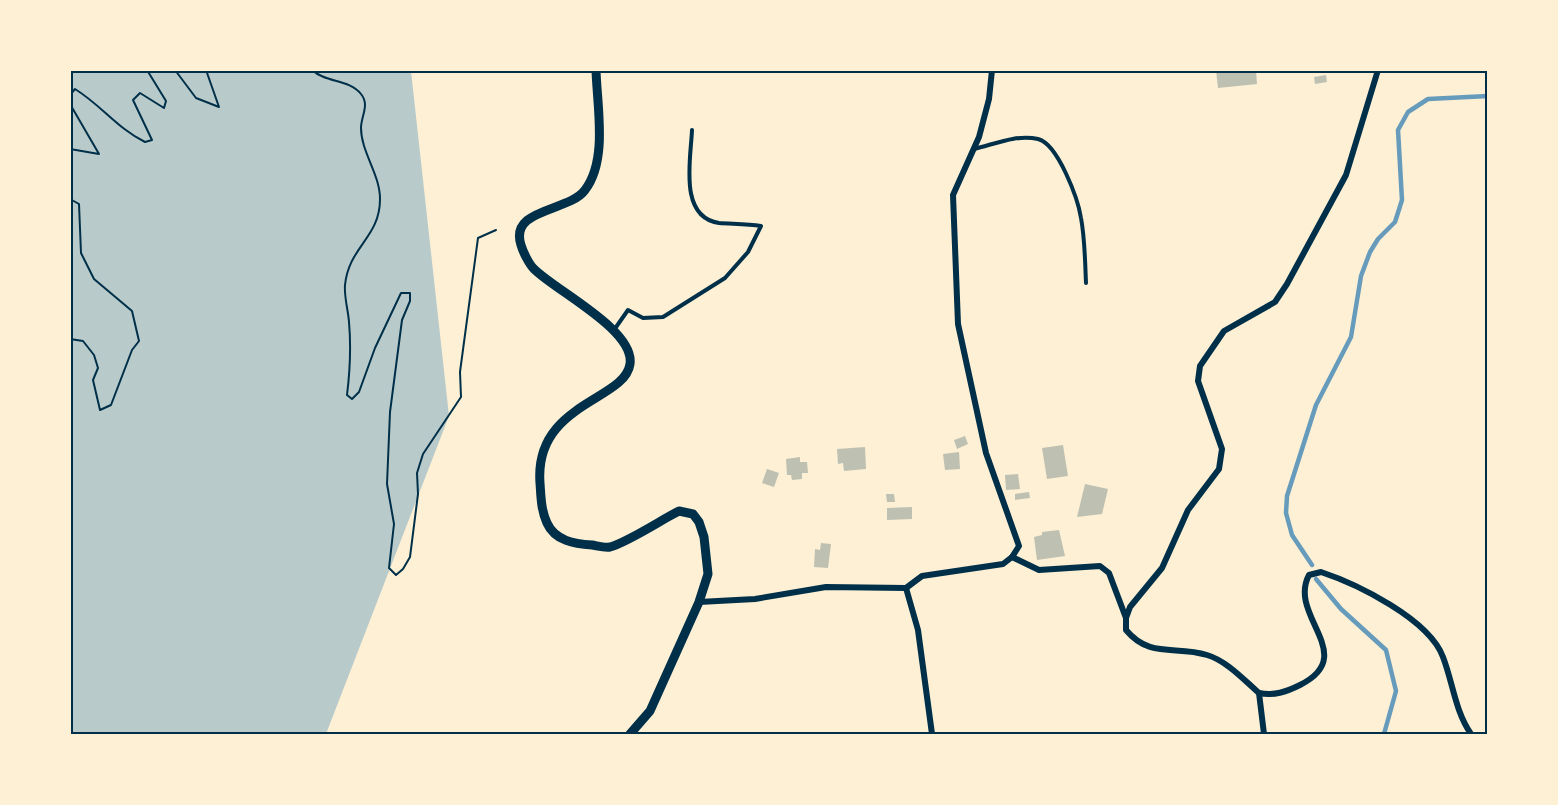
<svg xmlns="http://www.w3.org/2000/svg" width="1558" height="805" font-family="'Source Sans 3',sans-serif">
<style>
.green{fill:#b9caca}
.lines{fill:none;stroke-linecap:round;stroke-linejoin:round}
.stream{stroke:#669bbc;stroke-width:4.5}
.building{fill:#bec0b2}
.path{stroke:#003049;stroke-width:2}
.service{stroke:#003049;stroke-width:4}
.minor{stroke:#003049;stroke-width:6}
.secondary{stroke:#003049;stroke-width:9}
.neatline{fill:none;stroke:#003049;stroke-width:2}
</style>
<rect width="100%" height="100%" fill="#fdf0d5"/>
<path class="green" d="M70,71H411L449,416L326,734H71Z"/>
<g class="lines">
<g class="stream">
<path d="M1312,565L1292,535L1286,513L1287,496L1316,405L1351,337L1361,276L1370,252L1378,239L1395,222L1402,200L1398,130L1408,112L1428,99L1488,96"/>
<path d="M1316,579L1341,609L1386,650L1396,691L1384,734"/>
</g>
</g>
<g class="building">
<path d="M1216,70H1256L1257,84L1218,88Z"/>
<path d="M1326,75L1327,82L1315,84L1314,77Z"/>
<path d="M965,436L968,444L957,449L954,440Z"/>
<path d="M1063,445L1068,476L1047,479L1042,448Z"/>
<path d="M865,447L866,469L844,471L843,463L838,464L837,449Z"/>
<path d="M959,452L960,469L945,470L943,454Z"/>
<path d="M800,457V462H807L808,473H802V479L792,480L791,475H787L786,459Z"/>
<path d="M767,469L779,473L774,487L762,483Z"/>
<path d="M1018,474L1020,489L1006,490L1005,475Z"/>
<path d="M1085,484L1108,489L1102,514L1077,517Z"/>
<path d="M1029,492L1030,498L1015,500V494Z"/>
<path d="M886,494H894L895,502H887Z"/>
<path d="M912,507V519L887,520V508Z"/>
<path d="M1059,530L1065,556L1037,560L1034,537L1042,535V532Z"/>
<path d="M821,543L831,544L828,568L814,567L815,549L820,550Z"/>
</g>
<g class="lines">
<g class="path">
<path d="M175,70L196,98L219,107L206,70"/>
<path d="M312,70C326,83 349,79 361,94C370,105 361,116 361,128C361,152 380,174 380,199C380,238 349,246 345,285C344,297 348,309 349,322C351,345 350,371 347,395L352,399L359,392L375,348L401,293H410V301L402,320L390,412L387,484L394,524L389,568L396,575L403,569L410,557L418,494L417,473L423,454L461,397L460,372L478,238L496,230"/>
<path d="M70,95L75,89C101,105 118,129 145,142L152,140L133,100L140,93L164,108L166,101L147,70"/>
<path d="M70,104L99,154L70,149"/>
<path d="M70,199L79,204L81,253L94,279L132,311L139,341L132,350L111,405L100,410L93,380L98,368L94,355L83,341L70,339"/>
</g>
<g class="service">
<path d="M974,149C995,144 1017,134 1038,139C1058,144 1078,199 1081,218C1085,239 1085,262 1086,283"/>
<path d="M614,330L628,310L643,318L663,317L725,278L748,252L761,226C747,224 733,224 719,223C678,217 691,158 692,130"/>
</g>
<g class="minor">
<path d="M1012,557L1039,570L1100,566L1109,573L1126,618"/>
<path d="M906,588L918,630L932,734"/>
<path d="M699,602L755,599L826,587L906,588L922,576L1003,564L1012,557L1019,546L986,453L958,324L953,195L979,137L989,99L992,70"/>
<path d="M1259,693C1274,696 1286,692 1300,685C1360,655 1287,616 1309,575L1321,572C1357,584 1429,619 1443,657C1453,683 1455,711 1471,734"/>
<path d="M1264,734L1259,693C1244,680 1227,661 1207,655C1176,645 1150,659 1126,630V618L1130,607L1162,568L1188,510L1219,469L1222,449L1198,381L1200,366L1224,331L1275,302L1287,284L1346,175L1378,70"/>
</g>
<path class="secondary" d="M596,70C597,106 608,160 585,190C569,212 509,208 521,245C523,252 529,264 534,269C556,291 635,330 630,364C625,401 534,403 540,483C541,497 541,510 547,523C555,541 575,544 592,545C598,546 605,548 610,547C628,542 661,520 679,511L693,514L699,522L704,537L708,574L699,602L650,711L630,734"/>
</g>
<rect width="1558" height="805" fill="none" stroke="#fdf0d5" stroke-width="144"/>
<rect x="72" y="72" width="1414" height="661" class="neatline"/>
</svg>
